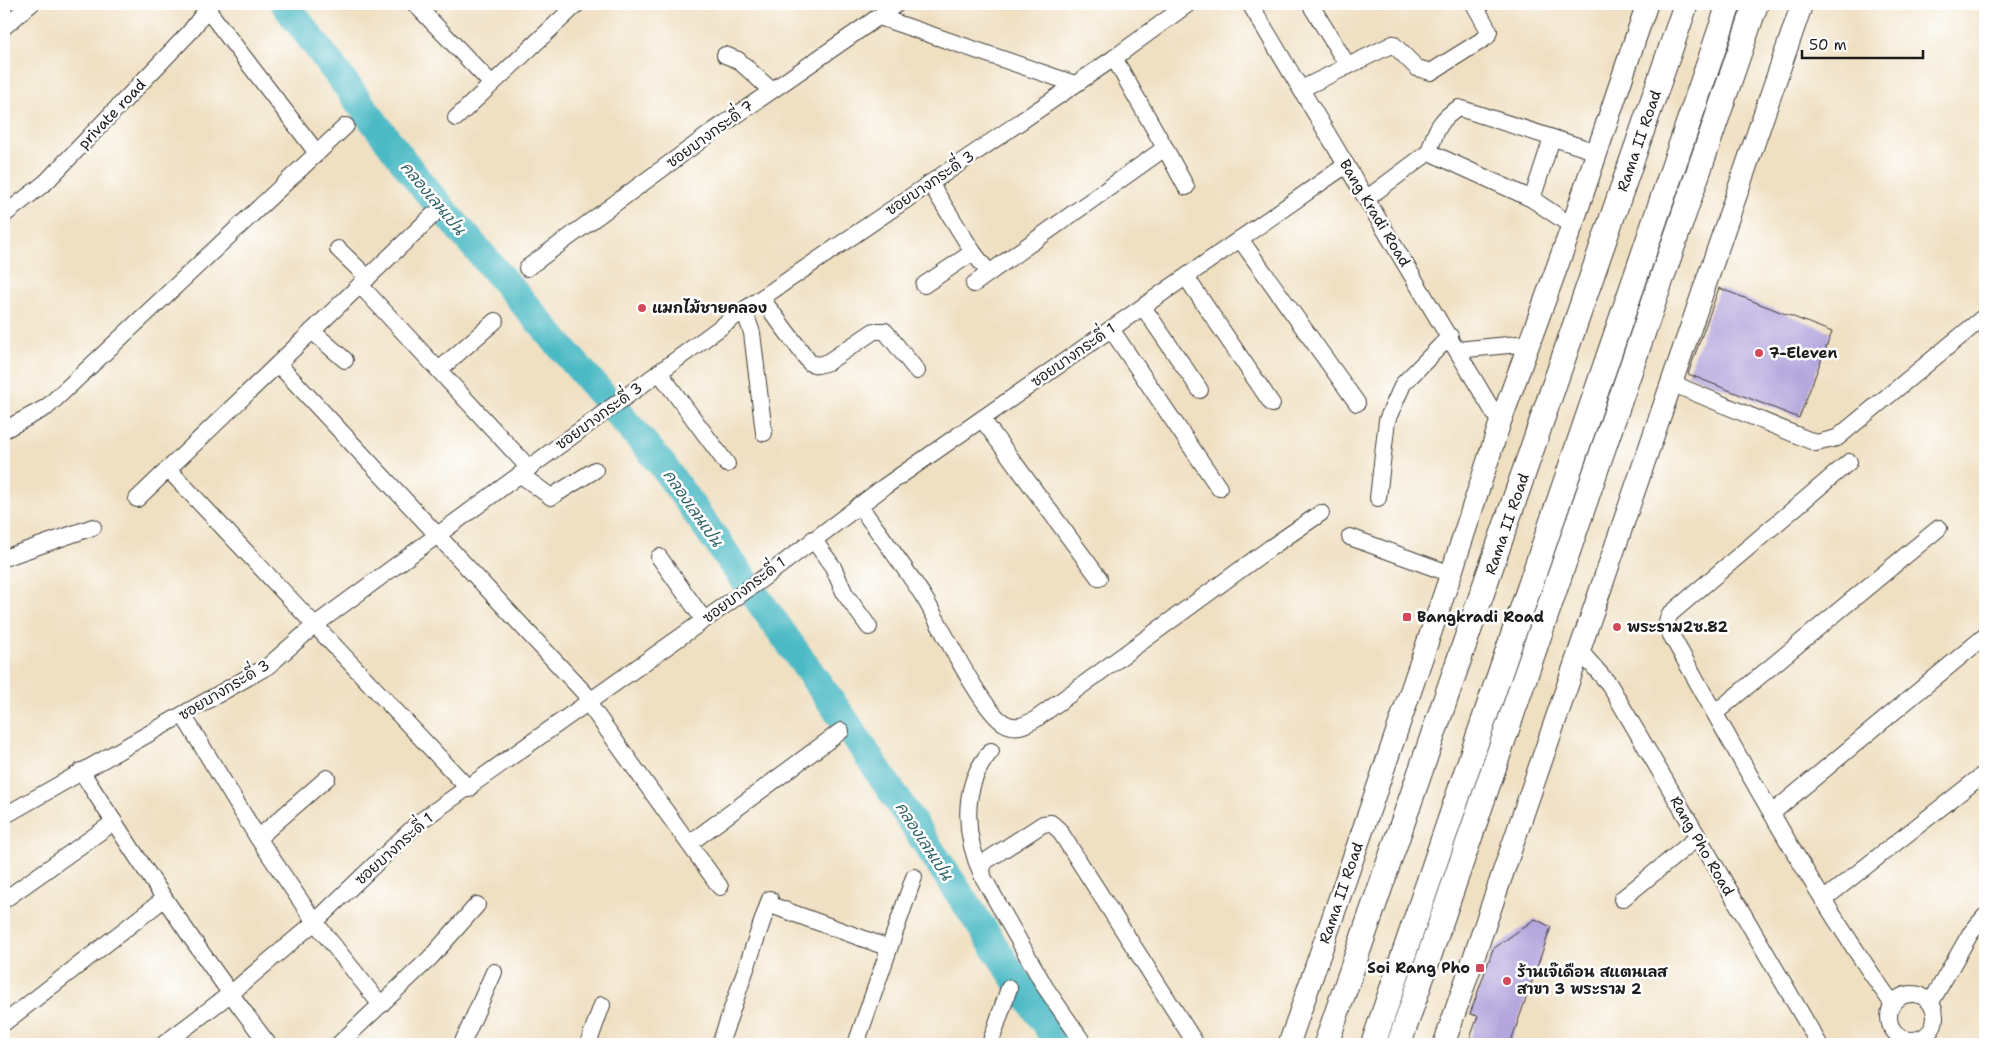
<svg xmlns="http://www.w3.org/2000/svg" width="1989" height="1048" font-family="'Shantell Sans','Playpen Sans Thai',sans-serif">
<style>
.lines{fill:none;stroke-linecap:round;stroke-linejoin:round}
.river{stroke:#4cbac5;stroke-width:29}
.building{fill:#b4a6dd}
.minor-casing{stroke:#3c3935;stroke-width:18}
.major-casing{stroke:#3c3935;stroke-width:23}
.highway-casing{stroke:#3c3935;stroke-width:26}
.minor{stroke:#fff;stroke-width:16}
.major{stroke:#fff;stroke-width:21}
.highway{stroke:#fff;stroke-width:24}
.poi-dot{fill:#d1495b;stroke:#fff;stroke-width:2}
.labels{text-anchor:middle;dominant-baseline:central;stroke-width:5;stroke-linejoin:round;paint-order:stroke}
.street-label{font-size:15px;fill:#1c1c1c;stroke:#fff}
.poi-label{font-size:15px;font-weight:bold;fill:#1c1c1c;stroke:#fff;text-anchor:start}
.water-label{font-size:16px;font-style:italic;fill:#326368;stroke:#fff}
</style>
<rect width="100%" height="100%" fill="#fff"/>
<filter id="ink" filterUnits="userSpaceOnUse"><feTurbulence type="fractalNoise" baseFrequency=".02" numOctaves="2"/><feDisplacementMap in="SourceGraphic" scale="10" xChannelSelector="R" yChannelSelector="G"/><feConvolveMatrix kernelMatrix="1 2 1 2 8 2 1 2 1" color-interpolation-filters="sRGB"/></filter>
<filter id="wash" filterUnits="userSpaceOnUse"><feTurbulence type="fractalNoise" baseFrequency=".0096" numOctaves="4" result="noise"/><feDisplacementMap in="SourceGraphic" scale="20" xChannelSelector="R" yChannelSelector="G"/><feGaussianBlur stdDeviation="1.12" result="paint"/><feColorMatrix in="noise" values="0 0 0 0 0 0 0 0 0 0 0 0 0 0 0 0 0 1.4 0 .05"/><feComposite in="paint" operator="in"/></filter>
<g filter="url(#wash)">
<rect width="100%" height="100%" fill="#f0e0c2"/>
<g class="lines">
<path class="river" d="M285,4L420,183L660,462L847,724L1059,1044"/>
</g>
<g id="blocks">
<g class="building">
<path d="M1719,288L1832,332L1799,418L1688,374Z"/>
<path d="M1535,919L1551,927L1510,1044H1468L1478,1016L1470,1014L1493,949Z"/>
</g>
</g>
</g>
<g filter="url(#ink)">
<use href="#blocks" fill-opacity="0" stroke="#3c3935" stroke-width="1"/>
<g class="lines">
<defs>
<g id="minor">
<path d="M203,4L317,153"/>
<path d="M415,4L491,83"/>
<path d="M1250,4L1500,423"/>
<path d="M1310,4L1348,66"/>
<path d="M879,17L1075,84"/>
<path d="M4,27L31,4"/>
<path d="M725,55L738,60L771,90"/>
<path d="M1301,89L1393,44L1417,68L1431,72L1487,37L1489,31L1474,4"/>
<path d="M456,118L577,4"/>
<path d="M1165,148L1186,187"/>
<path d="M930,183L973,252L989,273L1165,148L1114,58"/>
<path d="M1366,199L1429,152"/>
<path d="M1532,199L1552,138"/>
<path d="M4,215L46,182L189,33L211,4"/>
<path d="M1572,226L1532,199L1429,152C1435,132 1440,118 1459,108L1597,152"/>
<path d="M1240,239L1357,403"/>
<path d="M338,249L368,278"/>
<path d="M527,268L715,130L897,4"/>
<path d="M1186,277L1272,404"/>
<path d="M974,284L989,273"/>
<path d="M360,285L529,468"/>
<path d="M924,285L973,252"/>
<path d="M762,299L810,363L818,365L828,362L874,331H885L917,371"/>
<path d="M1143,307L1200,390"/>
<path d="M744,310L752,333L764,433"/>
<path d="M1111,329L1219,488"/>
<path d="M312,331L345,360"/>
<path d="M1457,350L1529,343"/>
<path d="M278,364L591,700"/>
<path d="M439,370L495,321"/>
<path d="M659,372L727,464"/>
<path d="M1671,383L1816,443L1837,438L1985,316"/>
<path d="M982,419L1099,578"/>
<path d="M4,430L47,407L346,126"/>
<path d="M1849,462L1669,615L1666,626C1738,754 1807,884 1892,1003"/>
<path d="M168,469L469,789"/>
<path d="M521,475L551,497L595,470"/>
<path d="M1378,498L1387,420L1403,384L1450,336"/>
<path d="M137,499L433,215"/>
<path d="M859,505C881,536 905,567 925,599C940,624 982,711 1004,723C1016,730 1025,725 1036,719L1270,548L1321,513"/>
<path d="M1350,537L1451,574"/>
<path d="M813,539L833,567L845,594L869,627"/>
<path d="M659,557L704,620"/>
<path d="M4,558L93,527"/>
<path d="M1580,651L1609,684L1819,1044"/>
<path d="M588,703L720,887"/>
<path d="M1715,713L1939,528"/>
<path d="M183,715L258,838L315,922L381,1005"/>
<path d="M81,771C141,864 201,956 268,1044"/>
<path d="M1772,813L1985,636"/>
<path d="M4,816L268,666L315,625L744,310L1114,58L1188,4"/>
<path d="M258,838L327,778"/>
<path d="M690,843L841,731"/>
<path d="M983,877C964,837 960,786 991,751"/>
<path d="M1622,899L1697,838"/>
<path d="M4,900L114,822"/>
<path d="M1823,900L1985,773"/>
<path d="M768,904L889,948"/>
<circle cx="1912" cy="1017" r="23"/>
<path d="M1931,1002L1970,934L1985,916"/>
<path d="M4,1023L164,899"/>
<path d="M164,1044L230,994L315,922L419,822L758,582L884,487L1346,165"/>
<path d="M339,1044L430,958L477,905"/>
<path d="M462,1044L494,972"/>
<path d="M588,1044L602,1005"/>
<path d="M720,1044L770,899"/>
<path d="M856,1044L914,877"/>
<path d="M990,1044L1009,988"/>
<path d="M1084,1044L1045,987L983,877L982,867L986,861L1043,824L1051,823L1059,830L1196,1044"/>
</g>
<g id="major">
<path d="M1289,1044L1451,574L1500,423L1572,226L1647,4"/>
<path d="M1444,1044L1802,4"/>
</g>
<g id="highway">
<path d="M1326,1044L1686,4"/>
<path d="M1373,1044L1729,4"/>
<path d="M1399,1044L1756,4"/>
</g>
</defs>
<use href="#minor" class="minor-casing"/>
<use href="#major" class="major-casing"/>
<use href="#highway" class="highway-casing"/>
<use href="#minor" class="minor"/>
<use href="#major" class="major"/>
<use href="#highway" class="highway"/>
</g>
</g>
<g class="poi-dot">
<circle cx="642" cy="308" r="5"/>
<circle cx="1759" cy="353" r="5"/>
<rect x="1402" y="612" width="10" height="10" rx="2.5"/>
<circle cx="1617" cy="627" r="5"/>
<rect x="1475" y="963" width="10" height="10" rx="2.5"/>
<circle cx="1507" cy="981" r="5"/>
</g>
<g class="labels">
<g class="street-label">
<text transform="translate(112 114) rotate(-46)">private road</text>
<text transform="translate(710 134) rotate(-36)">ซอยบางกระดี่ 7</text>
<text transform="translate(1639 141) rotate(-71)">Rama II Road</text>
<text transform="translate(930 183) rotate(-34)">ซอยบางกระดี่ 3</text>
<text transform="translate(1375 213) rotate(59)">Bang Kradi Road</text>
<text transform="translate(1073 355) rotate(-35)">ซอยบางกระดี่ 1</text>
<text transform="translate(599 416) rotate(-36)">ซอยบางกระดี่ 3</text>
<text transform="translate(1507 524) rotate(-71)">Rama II Road</text>
<text transform="translate(744 590) rotate(-37)">ซอยบางกระดี่ 1</text>
<text transform="translate(224 690) rotate(-31)">ซอยบางกระดี่ 3</text>
<text transform="translate(1702 846) rotate(60)">Rang Pho Road</text>
<text transform="translate(394 849) rotate(-42)">ซอยบางกระดี่ 1</text>
<text transform="translate(1341 893) rotate(-71)">Rama II Road</text>
</g>
<g class="poi-label">
<text x="652" y="308">แมกไม้ชายคลอง</text>
<text x="1769" y="353">7-Eleven</text>
<text x="1417" y="617">Bangkradi Road</text>
<text x="1627" y="627">พระราม2ซ.82</text>
<text x="1470" y="968" text-anchor="end">Soi Rang Pho</text>
<text x="1517" y="972">ร้านเจ๊เดือน สแตนเลส<tspan x="1517" dy="17">สาขา 3 พระราม 2</tspan></text>
</g>
<g class="water-label">
<text transform="translate(433 198) rotate(50)">คลองเลนเปน</text>
<text transform="translate(693 508) rotate(55)">คลองเลนเปน</text>
<text transform="translate(924 841) rotate(57)">คลองเลนเปน</text>
</g>
</g>
<rect width="1989" height="1048" fill="none" stroke="#fff" stroke-width="20"/>
<path d="M1802 50v8h121v-8" fill="none" stroke="#1c1c1c" stroke-width="2.5"/>
<text x="1809" y="50" font-size="15" fill="#1c1c1c" stroke="#ffffff" stroke-width="4" paint-order="stroke">50 m</text>
</svg>
